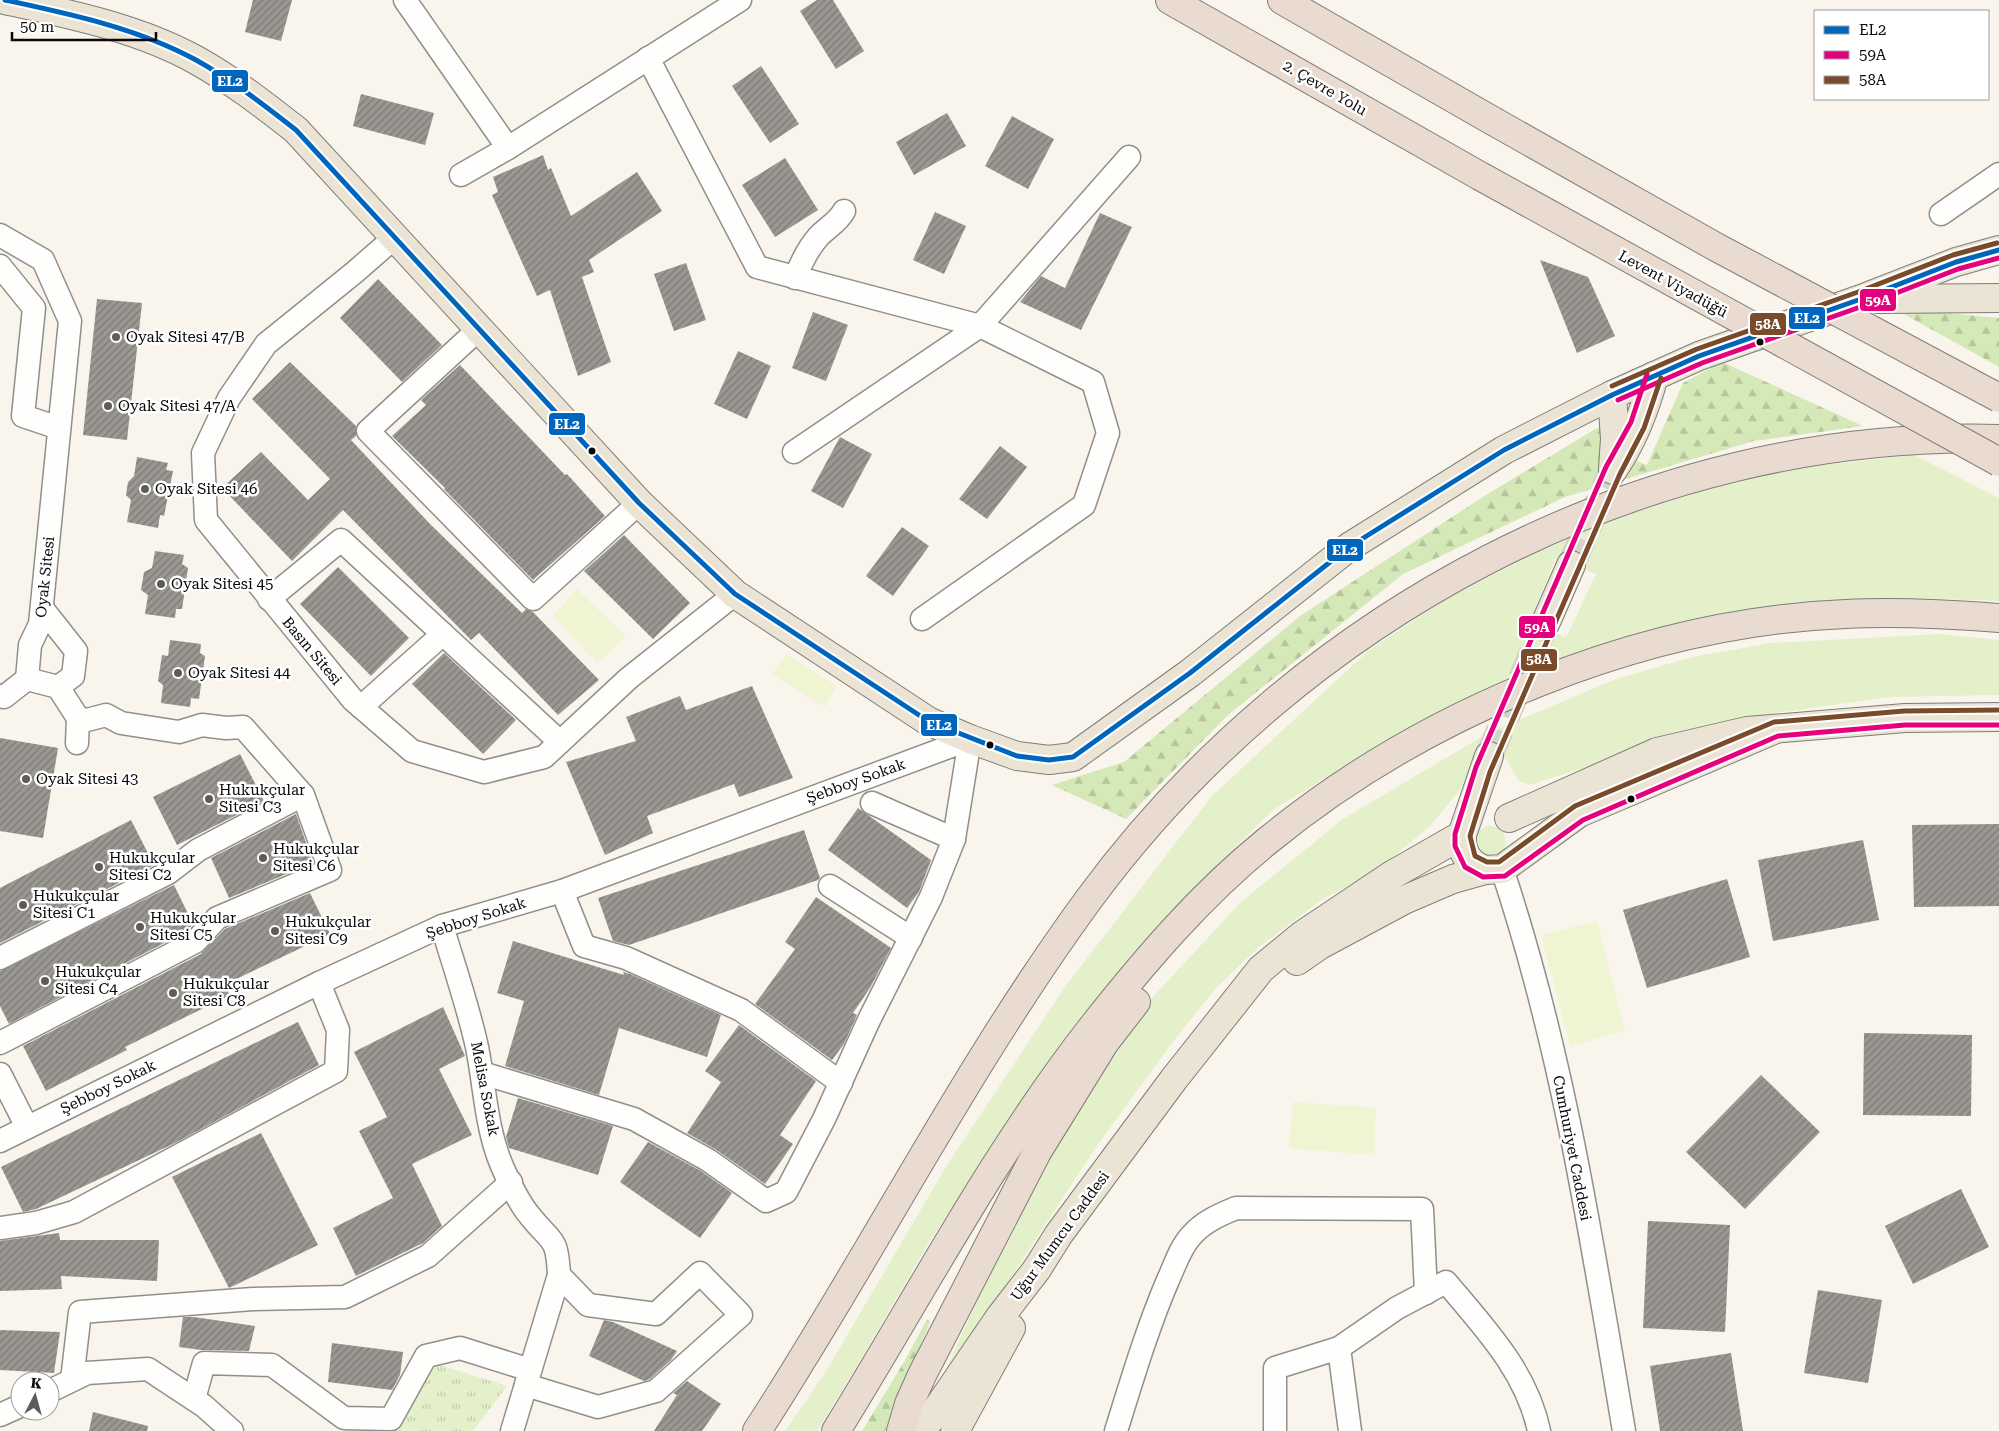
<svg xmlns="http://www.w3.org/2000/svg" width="1999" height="1431" font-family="'Roboto Serif',serif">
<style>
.grass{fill:#e4f0c9;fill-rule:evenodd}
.forest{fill:url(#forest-firs)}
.park{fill:url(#park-tufts)}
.pitch{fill:#eff4d3}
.building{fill:url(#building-hatch)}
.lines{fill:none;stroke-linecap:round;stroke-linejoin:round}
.major-tunnel{stroke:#d5d2ca;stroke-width:28;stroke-dasharray:28 14;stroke-linecap:butt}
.minor-casing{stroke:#918f8b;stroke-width:25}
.major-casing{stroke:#7e7d78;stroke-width:30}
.highway-casing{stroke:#7e7d78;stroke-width:30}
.minor{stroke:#fefefc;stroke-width:22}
.major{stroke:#ebe4d5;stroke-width:28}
.highway{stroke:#eadbd1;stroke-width:28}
.highway-bridge-casing{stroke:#7e7d78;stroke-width:30;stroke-linecap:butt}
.highway-bridge{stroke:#eadbd1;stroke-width:28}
.bus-1-casing{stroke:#fff;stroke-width:9}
.bus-2-casing{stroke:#fff;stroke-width:9}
.bus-3-casing{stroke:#fff;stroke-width:9}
.bus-1{stroke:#0065bd;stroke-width:5}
.bus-2{stroke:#e5007d;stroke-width:5}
.bus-3{stroke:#7a4b2a;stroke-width:5}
.poi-dot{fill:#5d5c58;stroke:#fff;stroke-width:2}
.bus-dot{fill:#090909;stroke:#fff;stroke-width:2}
.labels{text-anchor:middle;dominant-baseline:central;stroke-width:5;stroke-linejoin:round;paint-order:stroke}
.street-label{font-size:15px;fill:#090909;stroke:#fff}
.poi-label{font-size:15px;fill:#090909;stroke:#fff;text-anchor:start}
.line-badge{stroke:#fff;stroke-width:2}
.badge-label{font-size:14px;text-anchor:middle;font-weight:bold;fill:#fff}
</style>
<defs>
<pattern id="forest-firs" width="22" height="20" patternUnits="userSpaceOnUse" patternTransform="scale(1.25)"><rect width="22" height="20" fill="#d5e8b7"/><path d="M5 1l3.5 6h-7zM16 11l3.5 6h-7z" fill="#b6c69c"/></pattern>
<pattern id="park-tufts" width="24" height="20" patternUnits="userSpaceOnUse" patternTransform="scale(1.25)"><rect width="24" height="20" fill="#e4f0c9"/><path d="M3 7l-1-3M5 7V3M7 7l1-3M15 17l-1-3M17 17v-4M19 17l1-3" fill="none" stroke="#c2ccab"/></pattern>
<pattern id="building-hatch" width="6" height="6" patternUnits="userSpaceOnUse" patternTransform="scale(1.25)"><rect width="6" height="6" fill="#9b9893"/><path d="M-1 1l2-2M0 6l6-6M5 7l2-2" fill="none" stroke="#7d7a76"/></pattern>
</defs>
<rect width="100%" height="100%" fill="#f9f5ec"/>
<g class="grass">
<path d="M1914,455L1999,498V601L1909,598L1771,606L1692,620L1620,639L1447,710L1349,764L1273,810L1199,883L1064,1050L932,1237L854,1371L817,1431H785L825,1373L947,1165L1065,987L1211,797L1369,650L1443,601L1527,557L1614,519L1709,489L1806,467ZM1555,559L1596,574L1566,638L1531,619Z"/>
<path d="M1939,634L1999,640V695L1889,697L1740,718L1530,785L1519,781L1506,759L1480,746L1460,790L1429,827L1376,871L1320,901L1259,947L1216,988L1175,1039L1096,1147L933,1397L1012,1225L1048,1160L1151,999L1242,901L1343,819L1488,733L1616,679L1692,657L1771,643Z"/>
<circle cx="1490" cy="842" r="16"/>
</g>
<g class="forest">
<path d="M1893,308L1999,318V367Z"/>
<path d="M1722,362L1863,426L1754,441L1565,497L1403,574L1228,715L1126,819L1052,785L1124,762L1300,616L1486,495L1607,422L1612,451L1647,465L1683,383Z"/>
<path d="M928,1320L930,1322C916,1359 896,1393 885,1431H862L904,1362L926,1321Z"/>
</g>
<path class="park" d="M437,1364L507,1386L473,1431H347L349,1428L397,1429Z"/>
<g class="pitch">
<path d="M577,589L626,637L597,663L553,616Z"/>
<path d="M786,654L837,686L825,707L772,674Z"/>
<path d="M1597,921L1625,1031L1570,1046L1541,935Z"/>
<path d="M1293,1102L1376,1108L1374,1155L1289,1148Z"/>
</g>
<g class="building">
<path d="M253,0H292L281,41L245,32Z"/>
<path d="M817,0H833L864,51L836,69L800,11Z"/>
<path d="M761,66L799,124L770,143L732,86Z"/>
<path d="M361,94L434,113L425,145L353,126Z"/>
<path d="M947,113L966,146L914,175L896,142Z"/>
<path d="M1012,116L1054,139L1028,189L985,166Z"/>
<path d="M543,155L548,170L551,168L571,216L637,172L662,211L589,260L594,272L582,277L611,362L578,376L550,290L537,296L492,195L498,192L493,177Z"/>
<path d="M785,158L818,210L775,237L742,185Z"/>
<path d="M935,212L966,226L944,274L913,260Z"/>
<path d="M1100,213L1132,227L1081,330L1020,302L1041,276L1065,288Z"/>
<path d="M1540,260L1588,277L1615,336L1577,353Z"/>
<path d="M686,263L706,320L674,331L654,274Z"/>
<path d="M378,279L442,345L402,382L340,318Z"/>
<path d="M97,299L142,303L127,440L83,435Z"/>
<path d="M813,312L848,325L826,381L792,368Z"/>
<path d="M738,351L771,366L747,419L714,404Z"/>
<path d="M290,362L356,426V436L351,440L430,524L522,613L526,609L533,612L599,680L558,715L479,633L471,640L343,510L292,561L222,488L261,452L308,500L330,479L252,399Z"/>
<path d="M460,365L565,475L567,474L605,516L533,580L444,489L445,488L392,436L426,405L421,400Z"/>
<path d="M840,437L872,454L843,508L811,491Z"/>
<path d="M1000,446L1027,467L987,519L959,499Z"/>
<path d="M137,457L168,463L166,470L173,471L164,516L160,515L158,528L127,522L131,500L126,495L128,482L134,476Z"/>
<path d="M902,527L929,546L893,596L866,576Z"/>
<path d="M624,535L690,603L653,639L584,571Z"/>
<path d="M155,551L184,555L182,564L188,568L182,609H176L175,618L145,614L148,595L141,590L144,572L152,568Z"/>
<path d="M338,567L409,638L371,676L300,604Z"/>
<path d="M170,640L201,644L200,653L205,656L199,699L191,698L190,707L161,703L163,685L158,681L162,655L168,656Z"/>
<path d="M444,653L516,720L483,754L412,684Z"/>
<path d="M752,686L793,778L739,797L734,784L647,816L653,833L605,855L566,762L636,741L626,717L680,696L686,710Z"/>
<path d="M0,738L58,748L43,838L0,831Z"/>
<path d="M240,754L264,801L177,845L153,797Z"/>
<path d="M858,808L931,860L919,892L907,908L828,850Z"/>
<path d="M296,814L313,863L229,898L211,858Z"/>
<path d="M131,820L154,865L0,943V888Z"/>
<path d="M1999,824V906L1914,907L1912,825Z"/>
<path d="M804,830L820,878L818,880L629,945L613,941L598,898Z"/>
<path d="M1863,840L1879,920L1773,941L1758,860Z"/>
<path d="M1727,879L1750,957L1647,988L1623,910Z"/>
<path d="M174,885L193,924L187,931L9,1024L0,1006V971Z"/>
<path d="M310,893L330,934L224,985L230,995L125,1047L127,1050L46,1091L23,1046L201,954L225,929Z"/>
<path d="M816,897L891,948L870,988L853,1013L857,1015L844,1044L832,1060L755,1004L795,949L785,942Z"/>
<path d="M513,941L624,975L623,972L630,974L721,1015L707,1057L619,1028L599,1095L505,1066L524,1001L497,993Z"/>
<path d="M443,1007L465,1056L439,1069L472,1135L412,1164L442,1226L423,1243L356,1276L333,1228L393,1198L359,1131L387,1117L354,1052Z"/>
<path d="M298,1022L319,1065L175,1143L36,1209L23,1212L1,1167Z"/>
<path d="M739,1025L816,1081L780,1135L793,1144L765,1184L715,1149L687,1133L721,1082L705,1071Z"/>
<path d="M1864,1033L1972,1035L1971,1116L1863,1115Z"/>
<path d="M1761,1075L1820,1132L1745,1209L1686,1152Z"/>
<path d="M518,1098L613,1126L598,1175L509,1148L506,1137Z"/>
<path d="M261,1133L318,1245L229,1288L172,1177Z"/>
<path d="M648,1142L701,1171L732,1193L700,1238L620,1182Z"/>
<path d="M1961,1189L1989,1247L1913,1284L1885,1226Z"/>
<path d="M1648,1221L1730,1225L1725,1332L1643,1328Z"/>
<path d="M59,1233L60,1240H159L157,1281L61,1276L62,1289L0,1291V1241Z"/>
<path d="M1818,1290L1882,1300L1868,1383L1804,1373Z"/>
<path d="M183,1317H194L255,1326L249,1351L201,1350L179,1347Z"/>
<path d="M604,1320L613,1322L677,1351L671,1360L650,1379L644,1381L589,1356Z"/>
<path d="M0,1330L60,1332L54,1373L0,1370Z"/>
<path d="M332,1343L403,1352L400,1375L392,1390L328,1382Z"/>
<path d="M1731,1353L1743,1431H1660L1650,1366Z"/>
<path d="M687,1381L721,1404L702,1431H654L677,1395L673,1393Z"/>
<path d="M93,1412L148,1426L147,1431H89Z"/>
</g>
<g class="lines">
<g class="major-tunnel">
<path d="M1571,565L1613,470"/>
<path d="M1489,756L1546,622"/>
</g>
<defs>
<g id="minor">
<path d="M405,0L508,148L740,0"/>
<path d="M648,58L757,267L980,326L1093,382L1108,433L1084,505L922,619"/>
<path d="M461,175L508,148"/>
<path d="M1941,214L1999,174"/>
<path d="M0,235L43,260L70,321L40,624L30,645L27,679L58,687L78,718L87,720L106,715L121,723L179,732L202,725L226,728L243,727L303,795L330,870L217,918L195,942L0,1043"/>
<path d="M395,237L355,272L266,344L229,398L203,453L206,520L353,700L412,751L484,772L544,757L629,678L735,594"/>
<path d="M0,266L34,308L23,416L59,428"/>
<path d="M795,278C801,263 808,248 819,236C828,227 838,222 844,211"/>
<path d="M480,328L368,431L533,599L639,503"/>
<path d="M794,452L980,326L1129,157"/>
<path d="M269,599L341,540L560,742"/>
<path d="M42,608L76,651L73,676L58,687"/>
<path d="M0,696L4,697L27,679"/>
<path d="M361,707L443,634"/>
<path d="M77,743L78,718"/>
<path d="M872,803L954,839"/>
<path d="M1502,869C1563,1051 1592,1242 1624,1431"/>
<path d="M830,886L911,938"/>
<path d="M562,891L584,946L626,958L741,1010L841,1083"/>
<path d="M442,926C454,966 468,1006 477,1047C485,1087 486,1129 502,1166C509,1182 519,1203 530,1216C552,1244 557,1235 559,1275L512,1431"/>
<path d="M0,958L168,873L198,850L303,795"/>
<path d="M0,1074L27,1127"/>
<path d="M0,1141L319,983L442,926L562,891L970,739L954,839L931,897L869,1020L824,1119L786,1192L766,1201L708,1160L634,1119L482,1073"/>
<path d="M0,1228L36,1223L74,1212L336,1071L338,1030L319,983"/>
<path d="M1339,1348L1350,1431"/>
<path d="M72,1380L80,1312L253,1299L345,1297L428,1256L511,1182"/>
<path d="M526,1385L598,1407L656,1391L741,1315L700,1273L656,1314L588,1305L559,1275"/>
<path d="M50,1391L87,1373L148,1369L204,1406L232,1431"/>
<path d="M194,1399L204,1363L272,1365L344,1418L391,1419L426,1356L460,1348L530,1370"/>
<path d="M0,1415L20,1406"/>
<path d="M1116,1431C1132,1380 1147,1329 1168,1280C1175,1265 1180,1248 1191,1236C1203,1222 1219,1215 1236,1208L1422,1209L1426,1293"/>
<path d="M1275,1431V1368L1339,1348L1397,1308L1446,1282C1484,1327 1527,1372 1539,1431"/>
</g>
<g id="major">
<path d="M5,0C69,14 138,28 196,60C232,80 264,105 296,130L639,503L735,594L928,721L970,739L1017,756L1049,760L1073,757L1190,673L1349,547L1504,450L1612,395L1699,356L1861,299L1956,262L1999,250"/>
<path d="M1878,299L1999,298"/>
<path d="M1612,395L1615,439L1613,468"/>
<path d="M1613,470C1633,441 1645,410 1654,376"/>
<path d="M1546,622L1571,565"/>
<path d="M1509,818L1657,752L1747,731L1905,718L1999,717"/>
<path d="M1485,870C1468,864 1461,852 1462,835L1489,756"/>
<path d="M1297,961L1320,945L1404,900L1453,879L1485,870L1502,869L1579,813L1776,729"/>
<path d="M922,1431L1000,1317L1037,1269L1059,1234L1174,1079L1261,969L1301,936L1392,875L1462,835"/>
<path d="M955,1431L1011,1328"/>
</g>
<g id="highway">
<path d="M1170,0L1480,176"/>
<path d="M1282,0L1493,121"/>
<path d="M757,1431C871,1256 965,1068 1089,899C1297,616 1644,429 1999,439"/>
<path d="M836,1431C920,1295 995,1151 1094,1025C1146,959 1201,895 1266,842C1424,712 1642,622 1846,614C1897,611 1948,614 1999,618"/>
<path d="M901,1431L909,1404L922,1375L1037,1152L1105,1042L1136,1002"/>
</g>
</defs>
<use href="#minor" class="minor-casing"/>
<use href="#major" class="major-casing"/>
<use href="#highway" class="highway-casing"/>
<use href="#minor" class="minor"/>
<use href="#major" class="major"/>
<use href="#highway" class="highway"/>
<defs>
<g id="highway-bridge">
<path d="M1493,121L1716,247L1999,398"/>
<path d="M1480,176L1999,462"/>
</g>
</defs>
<use href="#highway-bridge" class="highway-bridge-casing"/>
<use href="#highway-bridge" class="highway-bridge"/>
<defs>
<path id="bus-1" d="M5,0C70,14 137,28 196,60C232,80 264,105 296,130L639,503L735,594L928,721L1017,756L1049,760L1073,757L1190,673L1349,547L1504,450L1612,395L1699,356L1861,299L1956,262L1999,250"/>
<g id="bus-2">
<path d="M1647,374L1631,422L1606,467L1476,767L1455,834V846L1465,867L1483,877L1505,876L1583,820L1778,736L1905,725H1999"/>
<path d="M1618,400L1702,363L1863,306L1958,269L1999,258"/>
</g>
<g id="bus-3">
<path d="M1661,378L1644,428L1620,474L1490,772L1470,836L1475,856L1487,862H1499L1575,806L1774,722L1904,711L1999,710"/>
<path d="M1612,386L1697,349L1858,292L1953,255L1997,243"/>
</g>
</defs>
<use href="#bus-1" class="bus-1-casing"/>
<use href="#bus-2" class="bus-2-casing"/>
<use href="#bus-3" class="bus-3-casing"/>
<use href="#bus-1" class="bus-1"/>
<use href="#bus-2" class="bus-2"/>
<use href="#bus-3" class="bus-3"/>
</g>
<g class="poi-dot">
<circle cx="116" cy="337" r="5"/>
<circle cx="108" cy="406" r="5"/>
<circle cx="145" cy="489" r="5"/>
<circle cx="161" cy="584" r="5"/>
<circle cx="178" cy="673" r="5"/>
<circle cx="26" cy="779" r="5"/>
<circle cx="209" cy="799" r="5"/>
<circle cx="263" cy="858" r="5"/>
<circle cx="99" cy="867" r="5"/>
<circle cx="23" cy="905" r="5"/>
<circle cx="140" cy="927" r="5"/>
<circle cx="275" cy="931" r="5"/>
<circle cx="45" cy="981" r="5"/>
<circle cx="173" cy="993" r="5"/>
</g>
<g class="bus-dot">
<circle cx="1760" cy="342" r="4.5"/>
<circle cx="592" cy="451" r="4.5"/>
<circle cx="990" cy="745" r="4.5"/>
<circle cx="1631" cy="799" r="4.5"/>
</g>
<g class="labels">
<g class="street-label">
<text transform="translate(1325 88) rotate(30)">2. Çevre Yolu</text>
<text transform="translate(1673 284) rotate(29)">Levent Viyadüğü</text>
<text transform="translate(45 577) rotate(-84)">Oyak Sitesi</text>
<text transform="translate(312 651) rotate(50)">Basın Sitesi</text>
<text transform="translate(856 781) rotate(-20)">Şebboy Sokak</text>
<text transform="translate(476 918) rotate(-18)">Şebboy Sokak</text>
<text transform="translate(108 1087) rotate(-26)">Şebboy Sokak</text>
<text transform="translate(485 1089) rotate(79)">Melisa Sokak</text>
<text transform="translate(1572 1148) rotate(79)">Cumhuriyet Caddesi</text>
<text transform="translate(1060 1236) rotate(-54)">Uğur Mumcu Caddesi</text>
</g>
<g class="poi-label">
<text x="126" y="337">Oyak Sitesi 47/B</text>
<text x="118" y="406">Oyak Sitesi 47/A</text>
<text x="155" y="489">Oyak Sitesi 46</text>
<text x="171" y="584">Oyak Sitesi 45</text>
<text x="188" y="673">Oyak Sitesi 44</text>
<text x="36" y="779">Oyak Sitesi 43</text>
<text x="219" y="790">Hukukçular<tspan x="219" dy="17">Sitesi C3</tspan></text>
<text x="273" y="849">Hukukçular<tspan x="273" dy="17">Sitesi C6</tspan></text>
<text x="109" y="858">Hukukçular<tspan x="109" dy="17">Sitesi C2</tspan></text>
<text x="33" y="896">Hukukçular<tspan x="33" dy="17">Sitesi C1</tspan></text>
<text x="150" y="918">Hukukçular<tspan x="150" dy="17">Sitesi C5</tspan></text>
<text x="285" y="922">Hukukçular<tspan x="285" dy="17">Sitesi C9</tspan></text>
<text x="55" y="972">Hukukçular<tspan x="55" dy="17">Sitesi C4</tspan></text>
<text x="183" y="984">Hukukçular<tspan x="183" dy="17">Sitesi C8</tspan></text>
</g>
</g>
<g class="line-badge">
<rect x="211" y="69" width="38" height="24" rx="5" fill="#0065bd"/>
<rect x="1859" y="288" width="38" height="24" rx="5" fill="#e5007d"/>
<rect x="1788" y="306" width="38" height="24" rx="5" fill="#0065bd"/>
<rect x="1749" y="312" width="38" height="24" rx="5" fill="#7a4b2a"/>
<rect x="548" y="412" width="38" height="24" rx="5" fill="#0065bd"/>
<rect x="1326" y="538" width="38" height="24" rx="5" fill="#0065bd"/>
<rect x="1518" y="615" width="38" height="24" rx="5" fill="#e5007d"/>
<rect x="1520" y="648" width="38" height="24" rx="5" fill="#7a4b2a"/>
<rect x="920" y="713" width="38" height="24" rx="5" fill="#0065bd"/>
</g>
<g class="badge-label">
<text x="230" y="86">EL2</text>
<text x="1878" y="305">59A</text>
<text x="1807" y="323">EL2</text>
<text x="1768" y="329">58A</text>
<text x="567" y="429">EL2</text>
<text x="1345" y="555">EL2</text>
<text x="1537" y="632">59A</text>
<text x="1539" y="664">58A</text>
<text x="939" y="730">EL2</text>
</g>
<rect x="1814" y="10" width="175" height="90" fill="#ffffff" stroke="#9d9d9d"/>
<rect x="1824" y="26" width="25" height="8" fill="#0065bd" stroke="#9d9d9d"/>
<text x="1859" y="35" font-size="15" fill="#090909">EL2</text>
<rect x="1824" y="51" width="25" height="8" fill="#e5007d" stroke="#9d9d9d"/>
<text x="1859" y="60" font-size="15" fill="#090909">59A</text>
<rect x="1824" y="76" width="25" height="8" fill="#7a4b2a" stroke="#9d9d9d"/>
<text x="1859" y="85" font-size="15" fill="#090909">58A</text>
<g transform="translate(35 1396) rotate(6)"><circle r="24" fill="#ffffff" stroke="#9d9d9d"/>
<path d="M0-4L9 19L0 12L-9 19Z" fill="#5d5c58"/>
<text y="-8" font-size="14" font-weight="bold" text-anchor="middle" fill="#090909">K</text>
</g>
<path d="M12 32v8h144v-8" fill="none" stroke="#090909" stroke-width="2.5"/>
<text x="20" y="32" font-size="15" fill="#090909" stroke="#ffffff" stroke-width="4" paint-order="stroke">50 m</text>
</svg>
